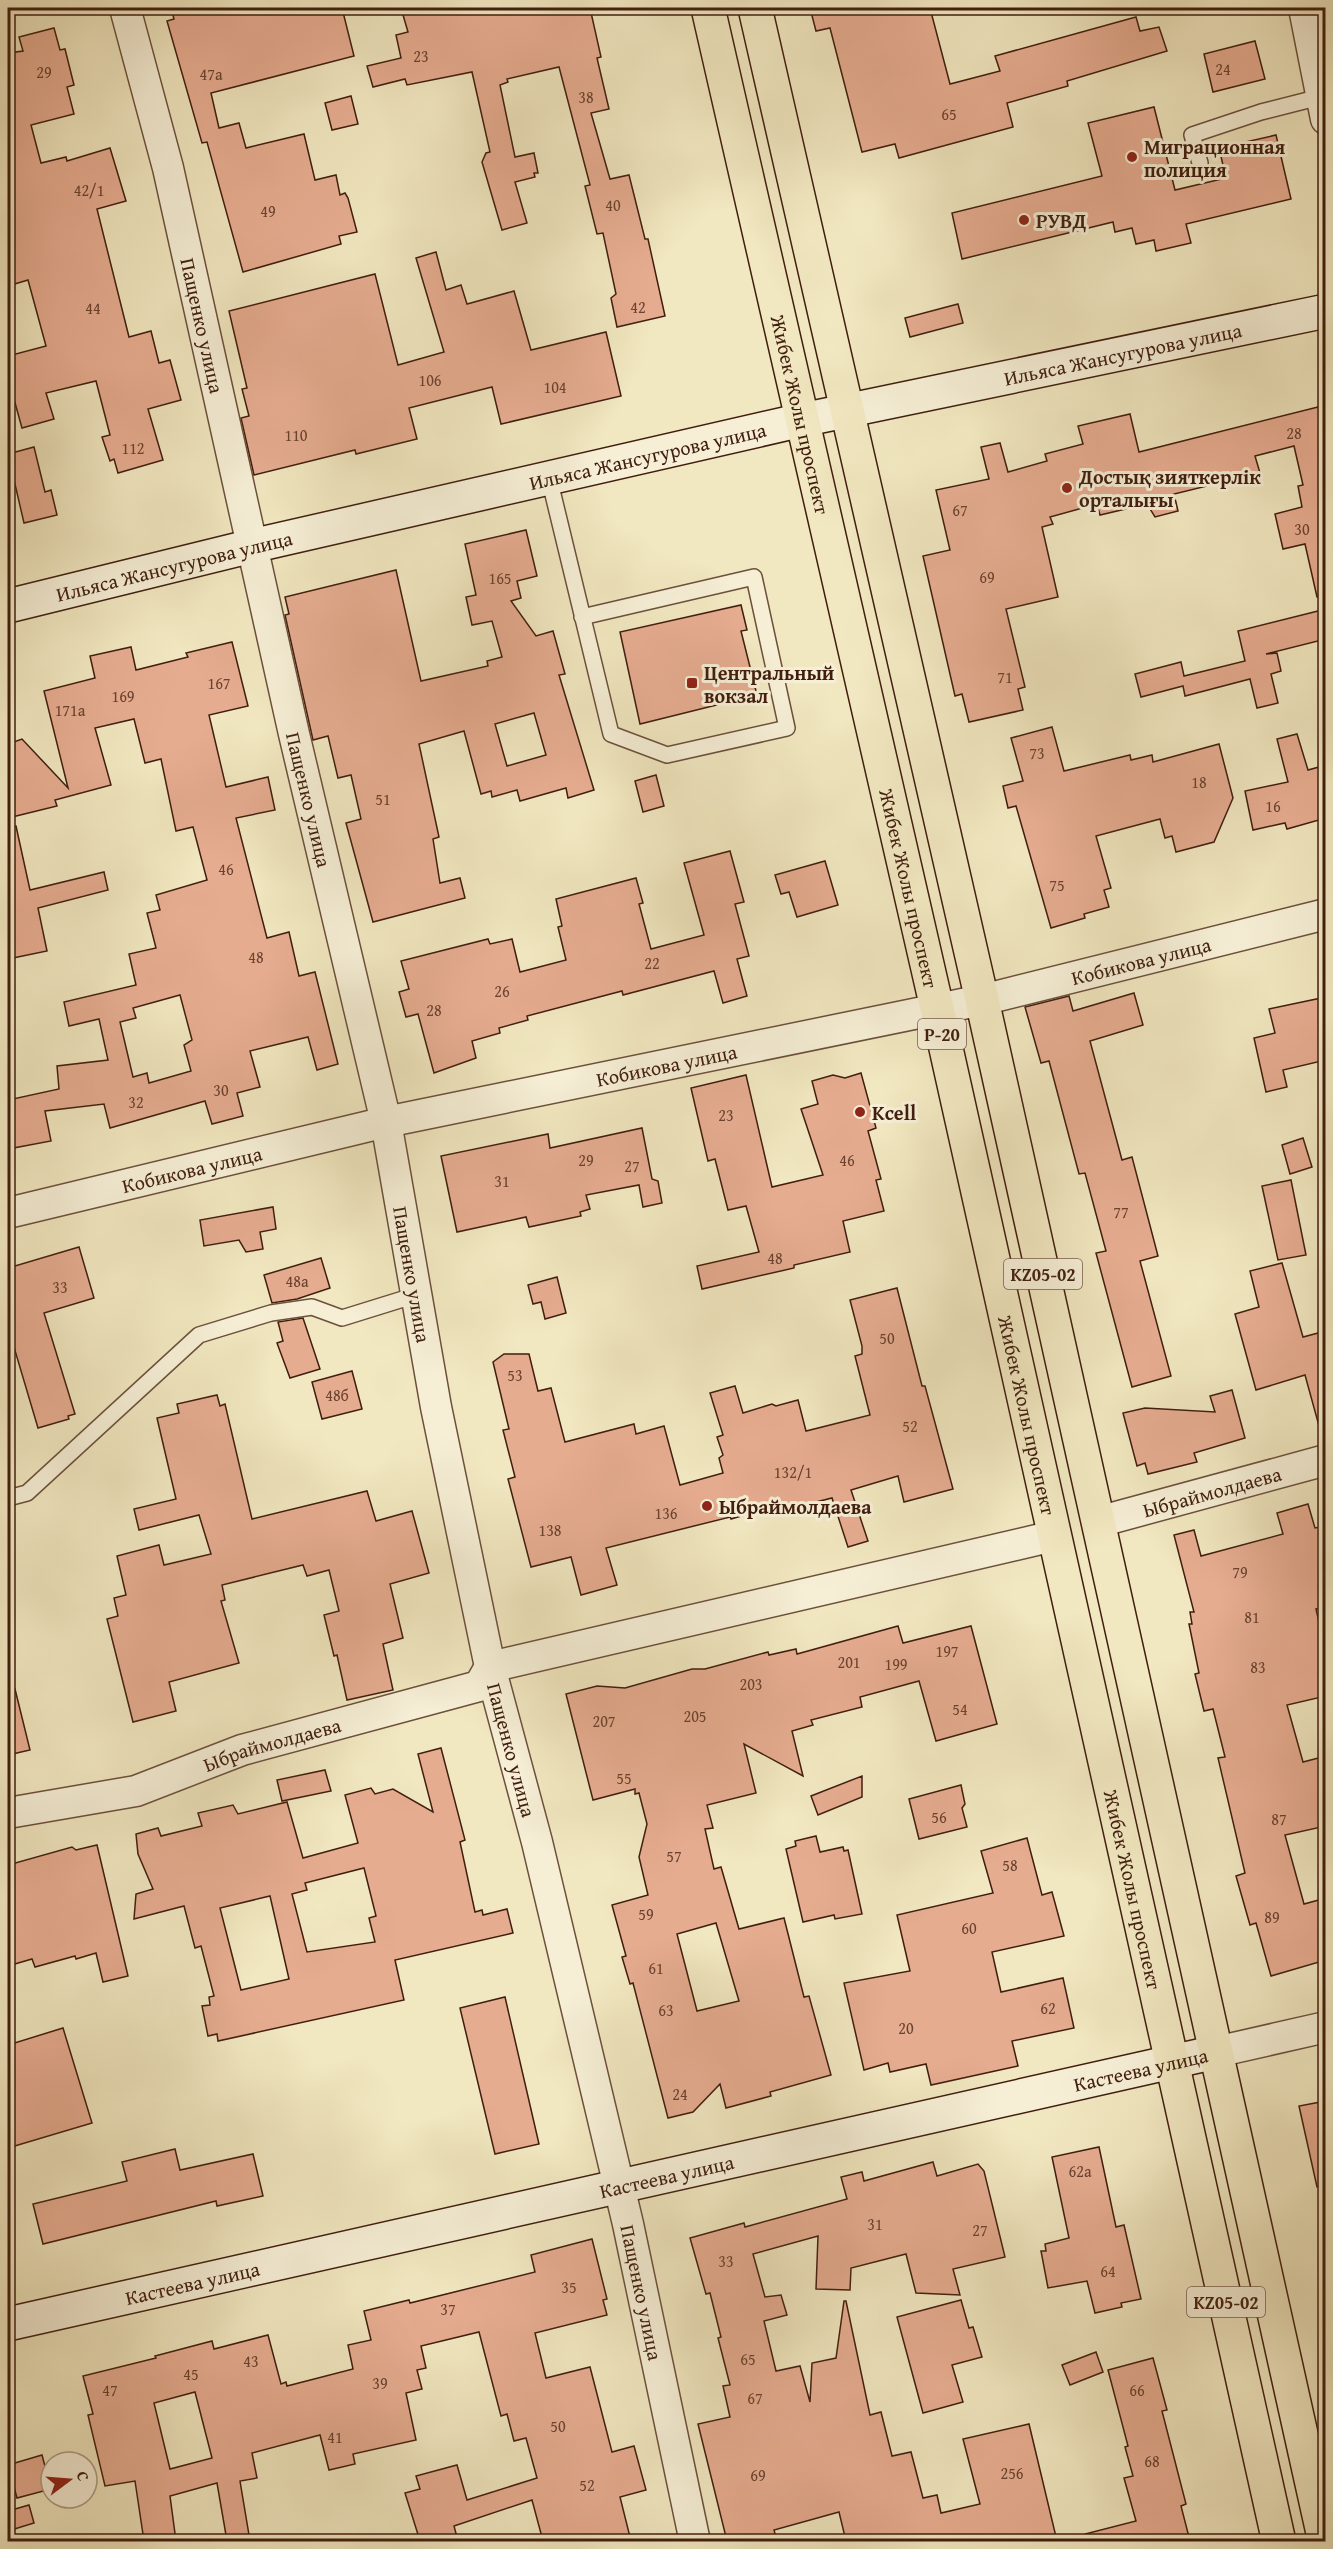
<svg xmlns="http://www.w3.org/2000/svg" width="1333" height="2549" font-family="'Gentium Book Plus',serif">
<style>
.building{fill:#e6ac90;stroke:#401e0f;stroke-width:1.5;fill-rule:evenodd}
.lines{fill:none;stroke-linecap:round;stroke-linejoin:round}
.lane-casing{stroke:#6c503b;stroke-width:18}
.street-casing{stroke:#6c503b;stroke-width:33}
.secondary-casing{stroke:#401e0f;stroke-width:36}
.highway-casing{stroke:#401e0f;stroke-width:36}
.lane{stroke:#f6efd6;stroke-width:15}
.street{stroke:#f6efd6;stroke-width:30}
.secondary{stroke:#f6efd6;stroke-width:33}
.highway{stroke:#f1e7c0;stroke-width:33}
.poi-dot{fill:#8f2418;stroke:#f6efd6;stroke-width:2}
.labels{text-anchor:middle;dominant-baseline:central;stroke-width:6;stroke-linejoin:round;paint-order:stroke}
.number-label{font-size:16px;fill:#6a422f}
.shield{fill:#f6efd6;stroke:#775d4b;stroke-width:1.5}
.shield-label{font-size:18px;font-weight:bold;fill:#401e0f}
.poi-label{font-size:20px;font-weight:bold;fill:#401e0f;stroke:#f6efd6;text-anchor:start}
.street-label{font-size:20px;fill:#401e0f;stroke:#f6efd6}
</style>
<rect width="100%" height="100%" fill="#f1e7c0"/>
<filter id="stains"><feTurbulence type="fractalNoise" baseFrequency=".00333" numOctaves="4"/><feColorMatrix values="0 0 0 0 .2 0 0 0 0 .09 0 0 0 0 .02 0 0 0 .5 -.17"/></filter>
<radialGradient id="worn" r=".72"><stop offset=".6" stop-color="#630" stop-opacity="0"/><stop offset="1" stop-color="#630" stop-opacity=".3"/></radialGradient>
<g class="building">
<path d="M171,8H342L354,56L211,93L219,128L239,123L246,148L304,134L315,180L336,175L340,195L345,193L348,198L357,232L339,236L341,244L243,272L207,142L202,143L167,21L174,19Z"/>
<path d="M401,8H590L601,57L597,58L609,109L591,113L610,179L629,175L645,239H648L665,316L617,327L611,298L616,294L603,233L597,234L585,186L590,185L559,67L507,79L508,82L500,85L515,157L534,153L538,173H534L535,177L515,182L527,223L502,230L482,162L486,153L490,152L472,72L407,85L405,79L373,87L367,66L401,58L396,35L408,32Z"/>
<path d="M810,8H930L950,84L1000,71L995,56L1136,17L1140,31L1159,27L1167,51L1067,81L1068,86L1007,103L1013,127L899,158L895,144L862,152L830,28L816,31Z"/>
<path d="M54,28L60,50L65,49L74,85L67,87L74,114L31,125L41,163L66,157L67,161L110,148L126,201L97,209L129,337L151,331L159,363L170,360L181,400L148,409L163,460L118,473L114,459L110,461L102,437L110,435L96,381L46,393L54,419L22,428L12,392L8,393V356L46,346L28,280L8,286V53L23,51L19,37Z"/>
<path d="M1255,41L1265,79L1213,92L1204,54Z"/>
<path d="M351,96L358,124L332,130L325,103Z"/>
<path d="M1154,107L1175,190L1226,178L1219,148L1276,135L1291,199L1186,224L1191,243L1156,251L1154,240L1136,244L1132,228L1115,232L1113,222L962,259L952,213L1102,176L1088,123Z"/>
<path d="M436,252L446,290L461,285L467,304L514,291L531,350L606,332L621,396L501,424L492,387L409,408L417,439L356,454L355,450L254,475L241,418L249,416L242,389L247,388L229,311L375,274L398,365L444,352L416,258Z"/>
<path d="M958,304L963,323L910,337L905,318Z"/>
<path d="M1326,405V596L1317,597L1305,544L1283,549L1275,514L1302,507L1298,486L1303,485L1294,446L1255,456L1260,473L1174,494L1178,511L1155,517L1147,504L1100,515L1097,504L1050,517L1053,524L1042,527L1058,597L1006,609L1025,687L1018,689L1023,710L969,722L962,694L955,696L923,556L950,550L936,490L989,479L981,447L1000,443L1008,472L1047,461L1045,454L1083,444L1078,426L1130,414L1139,452Z"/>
<path d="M34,447L45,492L51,490L57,515L24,523L8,454Z"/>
<path d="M526,530L537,576L517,581L521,598L511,601L536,636L553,631L565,674L559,675L594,790L568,798L566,788L520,801L517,790L492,797L491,791L481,794L464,731L419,744L439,837L433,839L440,883L460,878L465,898L373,922L346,823L361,819L351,775L338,778L328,736L313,740L285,615L289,614L285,597L396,570L421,681L488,666L487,661L502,657L492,621L472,625L466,597L476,595L465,544ZM534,713L546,755L507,766L495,724Z"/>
<path d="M741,605L747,630L741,631L757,695L640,724L620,632Z"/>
<path d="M1326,609V639L1266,654L1277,653L1281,671L1271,674L1278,703L1257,708L1250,679L1185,696L1183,686L1141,697L1135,674L1181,662L1184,676L1245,661L1238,631Z"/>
<path d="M232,642L248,706L209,715L226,787L268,777L275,810L236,818L267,938L289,932L299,976L315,972L338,1064L317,1070L308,1037L250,1051L260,1087L237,1093L243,1116L212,1124L205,1101L110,1128L104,1104L45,1111L51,1141L8,1149V1100L59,1089L57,1066L108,1060L99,1019L69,1026L64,1002L136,985L129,954L156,948L147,913L160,910L156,895L207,880L193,827L176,831L161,759L145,763L134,719L95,728L111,785L55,800L57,806L8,818V744L22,739L68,788L44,691L95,678L90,656L131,647L136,670L188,657L186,653ZM180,995L192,1040L184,1045L191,1071L149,1083L147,1073L133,1077L120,1022L136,1018L133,1008Z"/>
<path d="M1052,727L1064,771L1130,755L1131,760L1152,755L1153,762L1219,744L1233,798L1214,842L1176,852L1172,836L1165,838L1160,819L1096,836L1111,888L1104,890L1109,907L1084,914L1085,918L1051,928L1016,806L1008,808L1003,786L1023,781L1011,738Z"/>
<path d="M1297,734L1308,770L1319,767L1326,792V818L1287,829L1285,823L1253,830L1245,791L1288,782L1277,739Z"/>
<path d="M656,775L664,806L643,812L635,781Z"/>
<path d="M16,826L30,890L104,872L108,890L38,908L47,951L8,959V827Z"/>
<path d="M730,851L744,902L735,904L749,956L737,959L747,996L723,1003L714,971L623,995L622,991L527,1016L528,1020L499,1028L500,1033L472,1041L476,1058L434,1073L418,1014L406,1017L399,992L409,989L401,961L488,939L490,944L512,939L520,972L566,960L558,927L562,926L556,899L636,878L643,903L639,904L651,949L704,935L684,863Z"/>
<path d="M825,861L838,905L797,917L789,892L781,894L775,875Z"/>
<path d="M1134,993L1143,1025L1090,1041L1122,1160L1132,1157L1158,1256L1140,1261L1171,1376L1132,1387L1096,1253L1106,1251L1085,1173L1079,1174L1049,1061L1041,1063L1025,1007L1069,996L1073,1011Z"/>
<path d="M1326,997V1060L1283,1070L1287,1087L1266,1092L1254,1038L1275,1033L1269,1009Z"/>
<path d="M861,1073L876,1128L868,1131L881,1179L876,1180L884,1211L843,1221L850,1252L794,1265V1268L702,1289L697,1266L759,1252L746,1206L728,1210L715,1159L708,1161L691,1088L746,1075L772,1187L823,1175L801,1109L818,1104L812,1081L833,1075L845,1078Z"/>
<path d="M642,1128L652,1179L658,1181L662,1203L643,1207L639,1185L586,1195L590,1209L580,1212L581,1216L529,1227L526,1217L457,1232L441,1156L548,1134L550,1148Z"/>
<path d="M1303,1138L1312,1167L1290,1174L1282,1145Z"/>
<path d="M1291,1180L1306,1255L1278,1260L1262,1186Z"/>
<path d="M273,1207L276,1229L260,1232L263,1249L246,1252L239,1240L204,1246L200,1220Z"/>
<path d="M79,1247L94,1298L44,1313L75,1414L68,1416L69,1419L38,1428L8,1327V1268Z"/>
<path d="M321,1258L330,1288L297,1299L272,1303L264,1275Z"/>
<path d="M1282,1263L1303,1337L1322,1332L1326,1344V1425L1319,1426L1305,1375L1256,1390L1235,1314L1259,1307L1250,1271Z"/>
<path d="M557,1277L566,1313L545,1319L541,1302L533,1304L528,1285Z"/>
<path d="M897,1288L922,1386H925L953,1489L904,1502L898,1476L851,1490L868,1541L848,1547L832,1498L773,1513L771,1507L731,1519L730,1517L606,1548L617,1585L581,1595L571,1557L531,1567L508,1479L515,1477L503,1430L509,1429L493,1362L504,1354H529L538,1391L551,1388L565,1442L634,1424L636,1434L664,1426L680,1485L723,1473L719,1458L723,1455L717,1437L723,1435L710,1393L735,1386L743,1413L772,1404L776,1406L798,1400L806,1431L870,1415L855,1356L862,1354V1346L850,1300Z"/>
<path d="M303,1318L320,1369L290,1378L277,1343L283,1341L278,1322Z"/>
<path d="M352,1371L362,1409L322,1419L312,1382Z"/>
<path d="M1232,1390L1245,1438L1194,1453L1197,1462L1148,1474L1145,1463L1137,1466L1123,1413L1145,1408L1215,1412L1210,1396Z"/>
<path d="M217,1395L220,1406L225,1404L252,1519L367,1491L376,1521L412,1511L429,1573L390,1584L403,1638L383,1644L393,1690L347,1700L337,1655L334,1656L324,1615L339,1611L329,1570L307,1576L303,1565L222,1585L225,1600L221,1601L239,1663L169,1682L176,1711L133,1722L107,1619L118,1616L114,1598L126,1595L117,1556L159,1545L164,1565L211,1554L199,1515L139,1530L134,1509L176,1499L157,1418L179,1413L177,1404Z"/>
<path d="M1308,1504L1315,1528L1326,1526V1608L1316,1609L1326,1653V1696L1287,1705L1303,1762L1326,1756V1826L1285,1835L1304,1904L1326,1898V1960L1271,1976L1256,1923L1250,1925L1236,1876L1245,1873L1218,1758L1225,1757L1213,1709L1204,1711L1195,1674L1199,1673L1189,1624H1192L1190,1612H1194L1174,1535L1194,1530L1201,1556L1283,1534L1277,1513Z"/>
<path d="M898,1626L903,1643L971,1626L997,1724L936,1741L919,1681L860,1697L862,1707L811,1720L813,1725L792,1731L803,1776L744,1744L756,1793L707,1805L713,1828L705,1829L714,1869L721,1867L739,1929L784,1918L804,1997L809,1996L831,2075L770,2092L771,2096L726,2108L720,2084L693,2112L668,2118L633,1983L630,1984L622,1957L626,1956L612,1905L648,1895L639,1857L647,1824L639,1793L635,1794V1789L593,1800L566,1694L597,1686L625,1688L692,1669H705L768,1652L769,1655L796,1649L797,1654ZM716,1923L739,2001L697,2011L677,1934Z"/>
<path d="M15,1689L30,1750L8,1755V1690Z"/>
<path d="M441,1748L465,1840L460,1842L475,1912L482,1910L483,1915L507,1909L513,1933L395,1960L404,2000L218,2041L217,2034L208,2036L202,2006L210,2005L209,1997L214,1996L201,1946L195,1948L184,1906L134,1919L136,1894L153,1889L138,1854L136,1834L158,1828L161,1836L202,1826L198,1813L233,1805L238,1814L287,1802L303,1858L358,1843L345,1795L371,1788L375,1794L393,1789L433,1812L418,1754ZM364,1868L376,1916L369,1918L375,1942L307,1952L292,1894L307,1890L305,1883ZM270,1896L289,1979L241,1990L220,1908Z"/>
<path d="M325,1770L331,1791L282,1801L277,1780Z"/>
<path d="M862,1776V1797L818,1815L811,1796Z"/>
<path d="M961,1785L965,1804L962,1808L967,1827L919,1839L909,1799Z"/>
<path d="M816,1836L820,1852L843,1847L844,1851L848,1850L862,1914L835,1919L834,1915L803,1922L786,1849L796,1846L795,1841Z"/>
<path d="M1027,1838L1042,1895L1052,1892L1064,1936L992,1952L1001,1992L1063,1978L1074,2028L1012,2041L1018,2066L931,2085L926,2064L890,2072L888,2063L864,2070L844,1983L910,1971L897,1915L993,1893L981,1851Z"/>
<path d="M97,1845L128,1976L103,1982L96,1953L76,1959L75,1956L35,1967L32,1959L8,1966V1865L72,1847L76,1850Z"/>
<path d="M505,1997L539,2144L495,2154L460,2008Z"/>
<path d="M63,2028L92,2123L8,2148V2045Z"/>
<path d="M1326,2101V2186L1317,2187L1299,2106Z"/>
<path d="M1099,2147L1116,2227L1124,2225L1141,2299L1121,2303L1122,2307L1095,2313L1087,2281L1048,2288L1041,2251H1046L1045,2244L1069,2238L1052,2157Z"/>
<path d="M175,2149L180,2170L253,2154L263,2196L217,2206L216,2201L43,2244L33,2204L127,2181L122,2162Z"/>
<path d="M933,2162L937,2176L978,2164L984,2171L1005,2257L953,2269L960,2295L916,2293L906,2254L851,2268L850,2290L816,2289L818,2236L753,2254L765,2297L781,2295L787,2315L764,2321L776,2371L800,2366L810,2402L812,2363L836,2358L844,2301H846L870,2415L881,2412L892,2456L911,2452L923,2498L937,2495L941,2513L980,2504L963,2439L1029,2424L1057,2541H846L839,2512L774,2530L777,2541H727L698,2424L730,2417L723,2386L730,2385L718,2338L721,2337L710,2293L706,2294L690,2238L744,2223L745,2227L847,2199L841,2177L862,2172L864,2181Z"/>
<path d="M592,2239L607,2299L603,2300L607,2315L535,2333L546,2378L590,2367L612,2452L634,2446L646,2490L620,2497L631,2541H543L532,2500L454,2526L458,2541H420L405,2493L420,2489L416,2476L457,2465L467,2500L537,2478L526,2438L514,2441L507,2414L501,2416L479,2332L421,2346L426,2368L417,2370L422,2389L406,2393L416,2440L353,2454L355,2464L329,2470L320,2435L252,2453L257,2478L240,2481L250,2541H227L217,2483L170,2496L176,2541H144L135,2481L105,2486L88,2415L93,2414L83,2376L156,2358L155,2356L212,2341L214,2349L268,2335L281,2384L286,2382L287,2386L353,2369L348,2345L371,2340L364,2311L409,2300L410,2303L535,2272L531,2255ZM195,2392L212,2458L170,2469L154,2403Z"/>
<path d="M961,2300L969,2328L973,2327L982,2357L952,2365L963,2402L923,2413L897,2317Z"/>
<path d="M1096,2352L1103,2372L1070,2385L1062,2365Z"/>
<path d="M1153,2358L1167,2410L1162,2411L1186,2504L1181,2506L1190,2541H1086L1085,2534L1136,2521L1124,2478L1133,2476L1125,2447L1128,2446L1108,2370Z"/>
<path d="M42,2455L51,2489L17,2498L8,2465Z"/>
<path d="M29,2505L34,2523L8,2531V2511Z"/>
</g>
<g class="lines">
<defs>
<g id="lane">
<path d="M1200,163L1192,135L1261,112L1320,97"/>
<path d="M549,478L611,734L667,755L787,728L754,577L582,617"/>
<path d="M8,1498L27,1493L199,1335L271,1313L312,1307L342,1318L416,1295"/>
</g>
<g id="street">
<path id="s1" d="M125,8L168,168L294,734L386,1122L436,1407L490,1667L537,1842L628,2224L695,2542"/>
<path d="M1304,8L1326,119"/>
<path id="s2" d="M8,1213L386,1122L982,1000L1326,914"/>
<path id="s3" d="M1098,1522L1326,1460"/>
<path id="s4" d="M8,1813L136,1791L242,1750L479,1686L490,1667L1054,1536"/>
<path d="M1216,2052L1326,2027"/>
</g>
<g id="secondary">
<path id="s5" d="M8,606L252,546L802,420L1326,311"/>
<path id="s6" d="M8,2324L1216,2052"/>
</g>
<g id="highway">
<path id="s7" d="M708,8L937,1008L1279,2542"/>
<path d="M755,8L982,1000L1325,2542"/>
</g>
</defs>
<use href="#lane" class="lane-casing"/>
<use href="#street" class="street-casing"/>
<use href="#secondary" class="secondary-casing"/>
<use href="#highway" class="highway-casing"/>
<use href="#lane" class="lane"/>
<use href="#street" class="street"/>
<use href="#secondary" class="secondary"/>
<use href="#highway" class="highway"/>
</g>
<g class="poi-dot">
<circle cx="1132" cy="157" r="6"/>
<circle cx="1024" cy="220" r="6"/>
<circle cx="1067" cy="488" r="6"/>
<rect x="686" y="677" width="12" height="12" rx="3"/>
<circle cx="860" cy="1112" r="6"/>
<circle cx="707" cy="1506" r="6"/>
</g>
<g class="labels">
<g class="number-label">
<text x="421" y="56">23</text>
<text x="1223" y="69">24</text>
<text x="44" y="72">29</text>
<text x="211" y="74">47а</text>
<text x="586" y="97">38</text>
<text x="949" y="114">65</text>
<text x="89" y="190">42/1</text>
<text x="613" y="205">40</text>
<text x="268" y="211">49</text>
<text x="638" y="307">42</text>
<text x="93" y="308">44</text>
<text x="430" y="380">106</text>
<text x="555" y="387">104</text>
<text x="1294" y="433">28</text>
<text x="296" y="435">110</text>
<text x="133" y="448">112</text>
<text x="960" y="510">67</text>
<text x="1302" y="529">30</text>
<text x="987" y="577">69</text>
<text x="500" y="578">165</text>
<text x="1005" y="677">71</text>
<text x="219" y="683">167</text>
<text x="123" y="696">169</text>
<text x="70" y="710">171а</text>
<text x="1037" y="753">73</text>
<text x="1199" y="782">18</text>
<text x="383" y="799">51</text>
<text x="1273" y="806">16</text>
<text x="226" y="869">46</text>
<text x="1057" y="885">75</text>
<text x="256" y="957">48</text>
<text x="652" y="963">22</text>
<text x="502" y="991">26</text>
<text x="434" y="1010">28</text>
<text x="221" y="1090">30</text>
<text x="136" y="1102">32</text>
<text x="726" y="1115">23</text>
<text x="586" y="1160">29</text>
<text x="847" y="1160">46</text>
<text x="632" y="1166">27</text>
<text x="502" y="1181">31</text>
<text x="1121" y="1212">77</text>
<text x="775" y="1258">48</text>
<text x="297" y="1281">48а</text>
<text x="60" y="1287">33</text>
<text x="887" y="1338">50</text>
<text x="515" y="1375">53</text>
<text x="337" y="1395">48б</text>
<text x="910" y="1426">52</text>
<text x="793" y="1472">132/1</text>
<text x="666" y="1513">136</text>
<text x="550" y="1530">138</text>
<text x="1240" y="1572">79</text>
<text x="1252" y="1617">81</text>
<text x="947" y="1651">197</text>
<text x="849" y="1662">201</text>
<text x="896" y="1664">199</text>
<text x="1258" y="1667">83</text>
<text x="751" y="1684">203</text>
<text x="960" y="1709">54</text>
<text x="695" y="1716">205</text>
<text x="604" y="1721">207</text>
<text x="624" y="1778">55</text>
<text x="939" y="1817">56</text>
<text x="1279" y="1819">87</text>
<text x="674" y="1856">57</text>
<text x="1010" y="1865">58</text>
<text x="646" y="1914">59</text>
<text x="1272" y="1917">89</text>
<text x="969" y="1928">60</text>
<text x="656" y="1968">61</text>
<text x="1048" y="2008">62</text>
<text x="666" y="2010">63</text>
<text x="906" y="2028">20</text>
<text x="680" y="2094">24</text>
<text x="1080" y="2171">62а</text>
<text x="875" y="2224">31</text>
<text x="980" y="2230">27</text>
<text x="726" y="2261">33</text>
<text x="1108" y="2271">64</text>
<text x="569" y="2287">35</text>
<text x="448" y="2309">37</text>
<text x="748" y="2359">65</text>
<text x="251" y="2361">43</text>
<text x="191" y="2374">45</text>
<text x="380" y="2383">39</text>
<text x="110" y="2390">47</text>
<text x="1137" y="2390">66</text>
<text x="755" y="2398">67</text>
<text x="558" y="2426">50</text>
<text x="335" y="2437">41</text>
<text x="1152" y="2461">68</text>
<text x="1012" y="2473">256</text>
<text x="758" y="2475">69</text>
<text x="587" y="2485">52</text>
</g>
<g class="shield">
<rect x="918" y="1019" width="48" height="30" rx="4.5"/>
<rect x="1004" y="1259" width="78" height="30" rx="4.5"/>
<rect x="1187" y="2287" width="78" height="30" rx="4.5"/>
</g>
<g class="shield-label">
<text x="942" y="1034">Р-20</text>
<text x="1043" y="1274">KZ05-02</text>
<text x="1226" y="2302">KZ05-02</text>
</g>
<g class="poi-label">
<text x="1144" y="146">Миграционная<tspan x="1144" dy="23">полиция</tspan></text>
<text x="1036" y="220">РУВД</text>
<text x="1079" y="476">Достық зияткерлік<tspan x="1079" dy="23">орталығы</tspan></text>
<text x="704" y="672">Центральный<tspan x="704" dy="23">вокзал</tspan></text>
<text x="872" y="1112">Kcell</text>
<text x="719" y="1506">Ыбраймолдаева</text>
</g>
<g class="street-label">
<text stroke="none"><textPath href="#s1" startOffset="327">Пащенко улица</textPath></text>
<text stroke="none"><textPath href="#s5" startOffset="1143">Ильяса Жансугурова улица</textPath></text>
<text stroke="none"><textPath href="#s7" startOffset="417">Жибек Жолы проспект</textPath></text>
<text stroke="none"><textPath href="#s5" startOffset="657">Ильяса Жансугурова улица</textPath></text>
<text stroke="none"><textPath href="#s5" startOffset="171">Ильяса Жансугурова улица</textPath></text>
<text stroke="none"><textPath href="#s1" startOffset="813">Пащенко улица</textPath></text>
<text stroke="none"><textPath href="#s7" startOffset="903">Жибек Жолы проспект</textPath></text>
<text stroke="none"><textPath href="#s2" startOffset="1161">Кобикова улица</textPath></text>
<text stroke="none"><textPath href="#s2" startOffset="675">Кобикова улица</textPath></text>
<text stroke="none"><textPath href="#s2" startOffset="189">Кобикова улица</textPath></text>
<text stroke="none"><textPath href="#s1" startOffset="1299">Пащенко улица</textPath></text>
<text stroke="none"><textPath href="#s7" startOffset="1443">Жибек Жолы проспект</textPath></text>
<text stroke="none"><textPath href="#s3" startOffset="118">Ыбраймолдаева</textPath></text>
<text stroke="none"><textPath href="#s4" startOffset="274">Ыбраймолдаева</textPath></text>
<text stroke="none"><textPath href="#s1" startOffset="1785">Пащенко улица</textPath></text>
<text stroke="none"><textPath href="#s7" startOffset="1929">Жибек Жолы проспект</textPath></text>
<text stroke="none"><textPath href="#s6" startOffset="1161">Кастеева улица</textPath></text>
<text stroke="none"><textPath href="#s6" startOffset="675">Кастеева улица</textPath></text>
<text stroke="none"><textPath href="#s6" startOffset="189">Кастеева улица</textPath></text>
<text stroke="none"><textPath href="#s1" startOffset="2343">Пащенко улица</textPath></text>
</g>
</g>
<rect width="1333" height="2549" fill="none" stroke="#f1e7c0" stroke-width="30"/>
<rect x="9" y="9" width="1315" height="2531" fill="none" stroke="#401e0f" stroke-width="3"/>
<rect x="15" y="15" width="1303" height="2519" fill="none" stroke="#401e0f" stroke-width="1.5"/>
<g transform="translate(69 2480) rotate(74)"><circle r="28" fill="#f6efd6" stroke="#ad9b86" stroke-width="1.5"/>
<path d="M0-4.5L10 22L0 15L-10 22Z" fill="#8f2418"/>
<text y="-9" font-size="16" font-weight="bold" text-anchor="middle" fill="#401e0f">С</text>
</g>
<rect width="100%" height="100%" filter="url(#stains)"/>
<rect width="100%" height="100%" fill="url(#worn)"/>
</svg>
